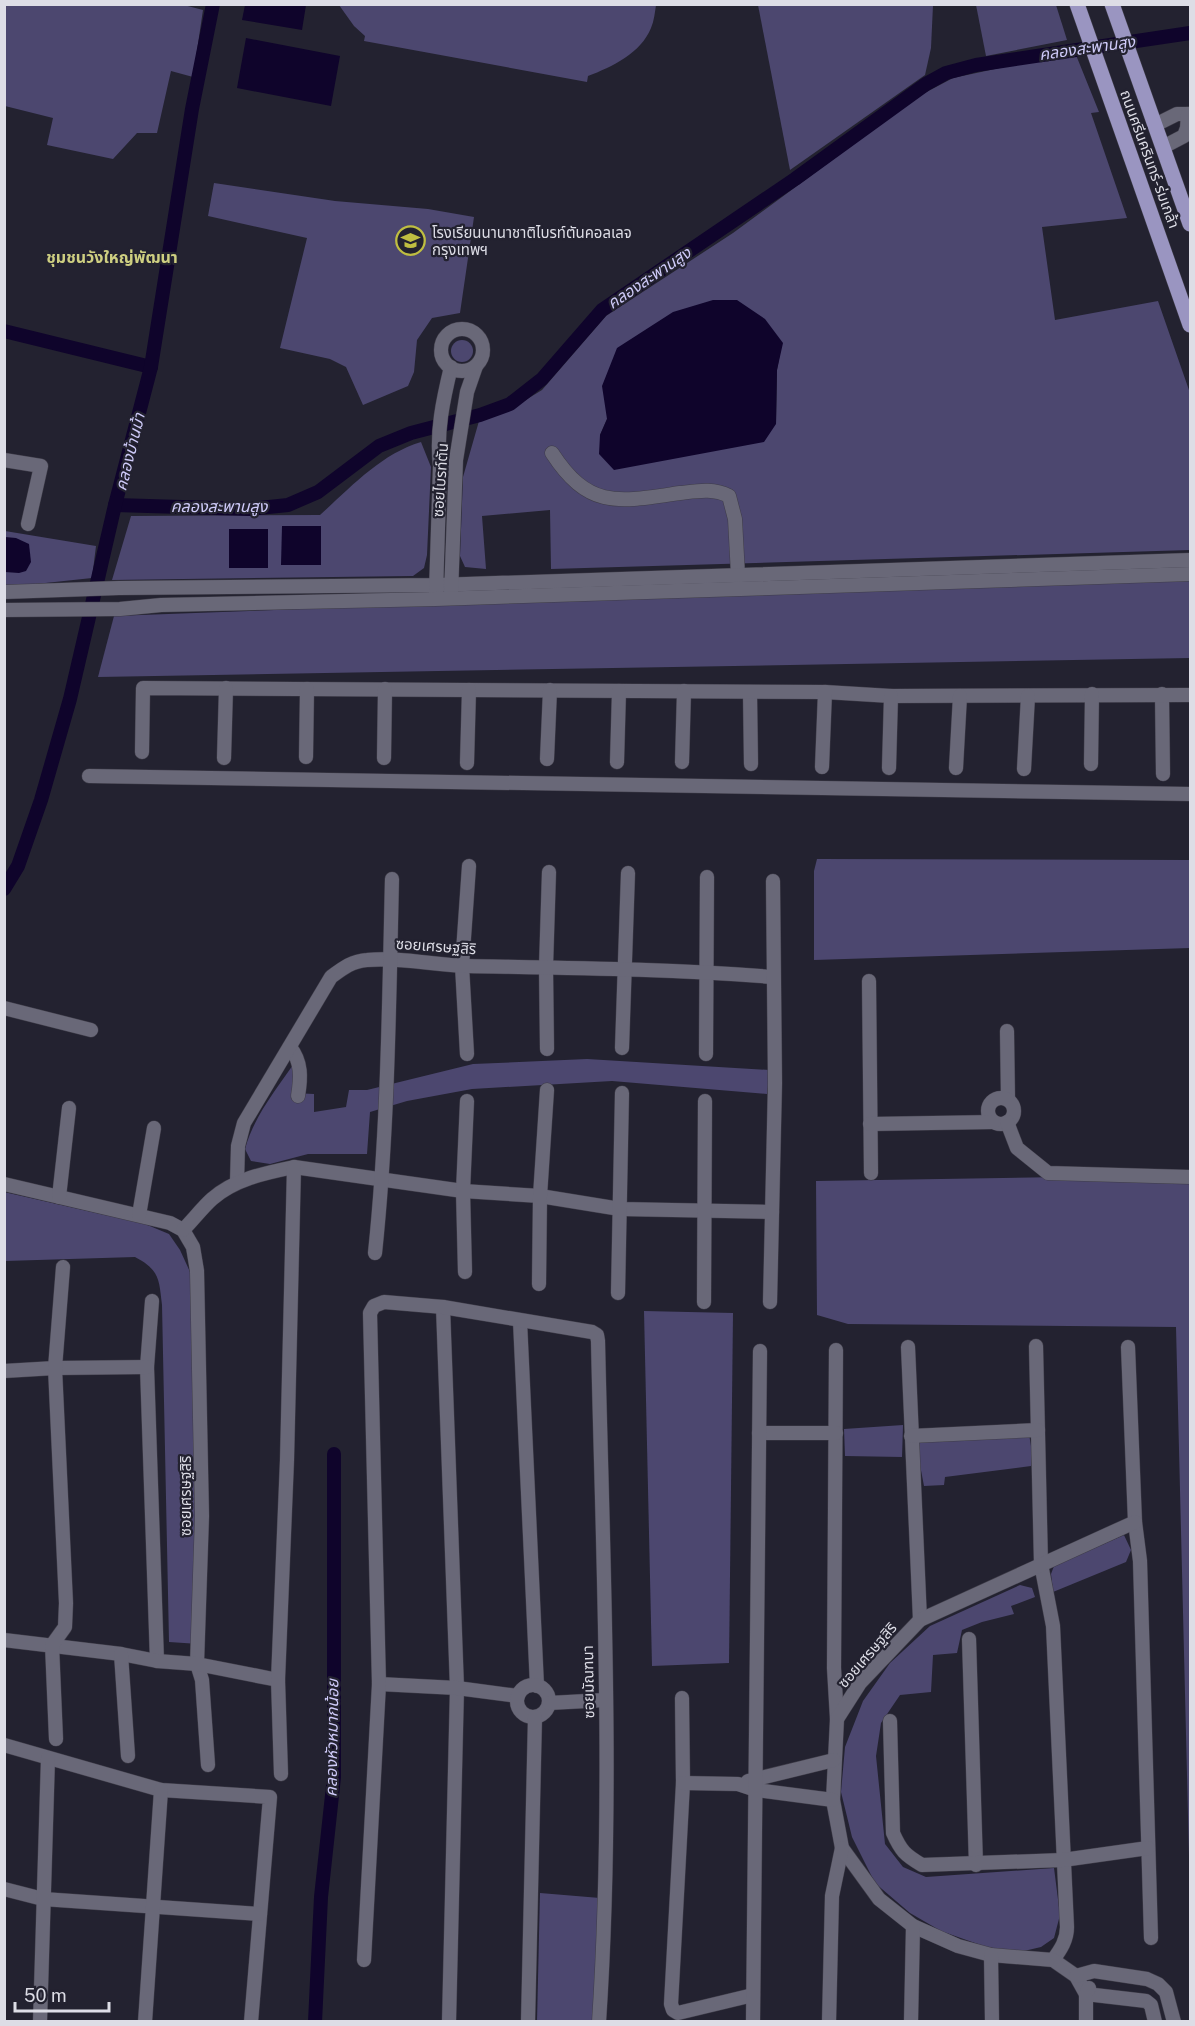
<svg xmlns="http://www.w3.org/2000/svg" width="1195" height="2026" font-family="'Public Sans','Noto Sans Thai',sans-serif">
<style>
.green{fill:#4c476f;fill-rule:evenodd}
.water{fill:#0f042b}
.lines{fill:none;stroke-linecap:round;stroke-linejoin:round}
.canal{stroke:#0f042b;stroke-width:14}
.street-casing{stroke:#3f3d49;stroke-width:15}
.primary-casing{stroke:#3f3d49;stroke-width:16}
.street{stroke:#696878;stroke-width:14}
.primary{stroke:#9a95c1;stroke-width:15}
.labels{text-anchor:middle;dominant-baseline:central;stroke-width:4.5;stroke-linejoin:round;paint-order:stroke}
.street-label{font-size:15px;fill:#dddde6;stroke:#232230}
.poi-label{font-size:15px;fill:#dddde6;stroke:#232230;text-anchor:start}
.water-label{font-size:16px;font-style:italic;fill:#cfcbf9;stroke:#232230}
.neighbourhood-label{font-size:16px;font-weight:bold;fill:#cecf81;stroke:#232230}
</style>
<rect width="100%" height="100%" fill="#232230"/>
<g class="green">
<path d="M180,4L203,10L193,77L171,71L157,133H137L113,159L47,145L53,118L5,106V5Z"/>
<path d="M339,5H656C655,12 654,21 651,28C641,53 612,67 588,76L587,82L364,41L365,36L354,26Z"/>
<path d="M758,5H933L931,48L925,75L790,170Z"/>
<path d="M976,5H1056L1067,40L986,56Z"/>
<path d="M1076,55L1099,112L1091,113L1127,218L1042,227L1055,320L1158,301L1190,393V550L551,569L550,510L482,516L486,569L465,567L460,556L463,477L479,421L519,404L542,390L606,316L733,233L919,96L953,78L1009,66ZM782,343L777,370L776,424L600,435L607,419Z"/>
<path d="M214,183L335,201L428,209L474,217L460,313L432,318L417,340L414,372L408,386L363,405L346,367L330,359L280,348L307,238L208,216Z"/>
<circle cx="462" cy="351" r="11"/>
<path d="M421,442L431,467L427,555L424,568L413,576L112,580L131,516L320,515C351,487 381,454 421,442Z"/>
<path d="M5,531L96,546L92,578L36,584L5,585Z"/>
<path d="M1190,580V658L98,677L114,616L882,587Z"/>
<path d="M817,859L1190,860V948L814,960V871Z"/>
<path d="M587,1059L770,1070L767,1094L612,1081L472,1089L407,1101L370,1112L367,1154H308L270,1164L251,1161L245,1149C254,1116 276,1090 295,1062L293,1093L314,1094V1112L346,1107L349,1090H367L473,1064Z"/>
<path d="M1190,1175V1897L1176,1327L848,1324L817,1315L816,1181Z"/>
<path d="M4,1192L145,1224L169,1234L180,1250L191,1274L199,1644L169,1642L162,1305C159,1280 160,1270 135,1257L5,1261Z"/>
<path d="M644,1311L733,1313L729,1663L652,1666Z"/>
<path d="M903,1425L902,1457L845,1456L844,1429Z"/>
<path d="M1029,1434L1031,1446V1466L945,1477L944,1485L924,1486L916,1444L924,1441Z"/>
<path d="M1124,1535L1131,1550L1126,1562L1053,1592L1051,1574L1054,1566Z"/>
<path d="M1020,1585L1032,1588L1035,1597L1011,1606L1014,1614L982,1622L962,1630L957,1653L933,1655L931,1692L900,1695L881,1723L876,1756L885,1844L903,1867L926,1877L1054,1868L1060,1915L1054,1938L1041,1947L1024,1951L989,1948L941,1931L910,1913L875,1883L852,1837L841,1792L845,1747L863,1701L890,1663L930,1626Z"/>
<path d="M540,1893L600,1898L594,2021L537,2022Z"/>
</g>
<g class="water">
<path d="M245,5H306L302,30L242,20Z"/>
<path d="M246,38L340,56L331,106L237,88Z"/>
<path d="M713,300H737L765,319L783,343L777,370L776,424L764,442L614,470L599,454L600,435L607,419L602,386L617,348L673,312Z"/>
<path d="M282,526H321V565H281Z"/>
<rect x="229" y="529" width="39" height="39"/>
<path d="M5,537L16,538L29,544L31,562L26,571L19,573L5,572Z"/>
</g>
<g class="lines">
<g class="canal">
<path d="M4,331L151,367"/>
<path d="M115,505L249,509L288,505L318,492L379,446L411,433L480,415L510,404L542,379L602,310L795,179L926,84L946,73L976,65L1190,33"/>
<path d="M4,889L18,866L41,800L70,699L115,505L151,367L192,109L213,4"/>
<path d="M315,2022L321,1897L334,1777V1454"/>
</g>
<defs>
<g id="street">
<path d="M1155,125L1177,114H1190"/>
<path d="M1163,147L1184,136L1187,128L1188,114"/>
<circle cx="462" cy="350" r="21"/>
<path d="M552,453C589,510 619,502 680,493C698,491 713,488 729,496L735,519L738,575"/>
<path d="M4,460L41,466L28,524"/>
<path d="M4,592L119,588L437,585L1190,560"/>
<path d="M436,592L440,466C436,432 443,400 451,367"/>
<path d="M451,594L456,460L467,392L476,366"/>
<path d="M4,610L120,609L161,605L436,599L1190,574"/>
<path d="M750,692L751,764"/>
<path d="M1162,694L1163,774"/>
<path d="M142,752L143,688L825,692L891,696L1190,695"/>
<path d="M306,757L307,689"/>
<path d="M224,758L226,688"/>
<path d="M384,758L385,689"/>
<path d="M547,759L550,690"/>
<path d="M617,762L619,691"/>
<path d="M682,762L684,691"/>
<path d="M467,763L469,690"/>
<path d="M1091,764L1092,694"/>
<path d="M822,767L825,692"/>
<path d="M889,768L891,696"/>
<path d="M956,768L960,696"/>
<path d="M1024,769L1028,696"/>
<path d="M89,776L1190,794"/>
<path d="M869,981L871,1173"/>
<path d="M4,1008L91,1030"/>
<path d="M1007,1031L1008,1100"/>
<path d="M290,1047C302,1062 301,1078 298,1096"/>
<path d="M622,1048L628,873"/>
<path d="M547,1049L546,967L549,872"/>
<path d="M467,1054L462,966L469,866"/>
<path d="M706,1054L707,877"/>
<circle cx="1001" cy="1111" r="13"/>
<path d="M1007,1122L1017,1148L1048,1173L1190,1177"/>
<path d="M870,1124L994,1122"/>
<path d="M237,1182L238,1146L244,1123L331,977C343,968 352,961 367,960C400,957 434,965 467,966C569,968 671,969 773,977"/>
<path d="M4,1184L170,1223L183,1230L193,1247L197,1271L202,1516L197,1664L202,1680L208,1765"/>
<path d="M59,1197L69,1108"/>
<path d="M139,1215L154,1128"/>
<path d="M183,1230C193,1220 202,1208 212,1199C235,1179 265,1173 294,1167L463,1191L540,1196L620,1209L772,1212"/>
<path d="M375,1253C388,1129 389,1004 392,879"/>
<path d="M465,1272L463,1191L467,1101"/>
<path d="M539,1284L540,1196L547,1090"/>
<path d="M618,1293L622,1093"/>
<path d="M152,1301L147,1367L157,1661"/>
<path d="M704,1302L705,1101"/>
<path d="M770,1302L775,1083L773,881"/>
<path d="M443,1307L457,1688L449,2022"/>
<path d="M520,1321L537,1686"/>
<path d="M1036,1346L1041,1564L1053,1626L1067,1927C1067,1940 1061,1949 1053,1960"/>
<path d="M908,1347L920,1620"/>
<path d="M1128,1347L1135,1522L1140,1561L1151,1938"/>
<path d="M836,1350L834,1668L837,1719"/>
<path d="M4,1371L55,1368L147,1367"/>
<path d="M759,1433H836"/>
<path d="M911,1436L1038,1430"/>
<path d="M1135,1522L920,1620L860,1683L837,1719L833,1800L842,1848L879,1899L913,1926L958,1946L991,1955L1053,1960L1076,1976L1086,1994L1146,2001L1151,2005L1155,2022"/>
<path d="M969,1639L976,1865"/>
<path d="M4,1640L121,1654L157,1661L197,1664L278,1680"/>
<path d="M121,1654L128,1756"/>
<path d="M379,1684L457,1688L518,1696"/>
<circle cx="533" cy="1701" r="16"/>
<path d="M682,1698L683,1783L671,2004L673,2010L678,2013L753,1995"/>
<path d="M549,1703L605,1700"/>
<path d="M890,1721L893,1833C901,1851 905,1855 922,1865L1063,1860L1148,1848"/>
<path d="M56,1739L52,1645L65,1627L66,1603L55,1368L63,1267"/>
<path d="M4,1745L161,1790L270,1797L251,2022"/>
<path d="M281,1774L278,1680L287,1460L294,1167"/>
<path d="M748,1781L834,1760"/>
<path d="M683,1783L738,1784L756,1790L833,1800"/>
<path d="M4,1889L43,1899L260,1914"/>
<path d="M991,1955L992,2022"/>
<path d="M364,1960L379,1684L370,1313L374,1306L384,1302L443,1307L592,1332L597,1335L598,1341C603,1568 614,1795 599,2022"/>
<path d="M1076,1976L1094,1971L1147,1979L1158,1984L1166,1992L1174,2022"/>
<path d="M40,2022L48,1758"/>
<path d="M145,2022L161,1790"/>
<path d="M528,2022L535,1717"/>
<path d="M753,2022L760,1351"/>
<path d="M829,2022L832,1896L842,1848"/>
<path d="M911,2022L913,1926"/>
<path d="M1086,2022V1994L1089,1988"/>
</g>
<g id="primary">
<path d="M1077,4L1190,325"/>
<path d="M1112,4L1190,224"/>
</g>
</defs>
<use href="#street" class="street-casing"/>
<use href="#primary" class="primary-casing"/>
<use href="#street" class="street"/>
<use href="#primary" class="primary"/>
</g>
<defs>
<symbol id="school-ring" viewBox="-11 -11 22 22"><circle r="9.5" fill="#232230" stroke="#bfbe41" stroke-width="1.5"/><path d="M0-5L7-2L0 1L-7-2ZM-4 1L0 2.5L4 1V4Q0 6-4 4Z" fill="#bfbe41"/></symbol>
</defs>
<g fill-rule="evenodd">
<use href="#school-ring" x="394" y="224" width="33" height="33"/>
</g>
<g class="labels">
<g class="street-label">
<text transform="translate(1150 159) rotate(70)">ถนนศรีนครินทร์-ร่มเกล้า</text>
<text transform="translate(440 480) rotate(-86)">ซอยไบรท์ตัน</text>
<text transform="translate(436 946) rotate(4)">ซอยเศรษฐสิริ</text>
<text transform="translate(185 1496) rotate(-90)">ซอยเศรษฐสิริ</text>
<text transform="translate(867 1655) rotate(-49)">ซอยเศรษฐสิริ</text>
<text transform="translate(588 1682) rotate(-91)">ซอยมัณฑนา</text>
</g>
<g class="poi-label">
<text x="432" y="232">โรงเรียนนานาชาติไบรท์ตันคอลเลจ<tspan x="432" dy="17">กรุงเทพฯ</tspan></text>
</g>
<g class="water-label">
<text transform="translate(1087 48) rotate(-8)">คลองสะพานสูง</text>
<text transform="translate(649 278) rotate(-34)">คลองสะพานสูง</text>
<text transform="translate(130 452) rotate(-76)">คลองบ้านม้า</text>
<text x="219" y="506">คลองสะพานสูง</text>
<text transform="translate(332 1738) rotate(-89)">คลองหัวหมากน้อย</text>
</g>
<g class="neighbourhood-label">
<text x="112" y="257">ชุมชนวังใหญ่พัฒนา</text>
</g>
</g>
<rect width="1195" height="2026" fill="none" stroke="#dddde6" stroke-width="12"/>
<path d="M15 2002v9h94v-9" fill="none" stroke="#dddde6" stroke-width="3"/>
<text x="24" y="2002" font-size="18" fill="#dddde6" stroke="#232230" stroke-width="4.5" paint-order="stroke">50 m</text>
</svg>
